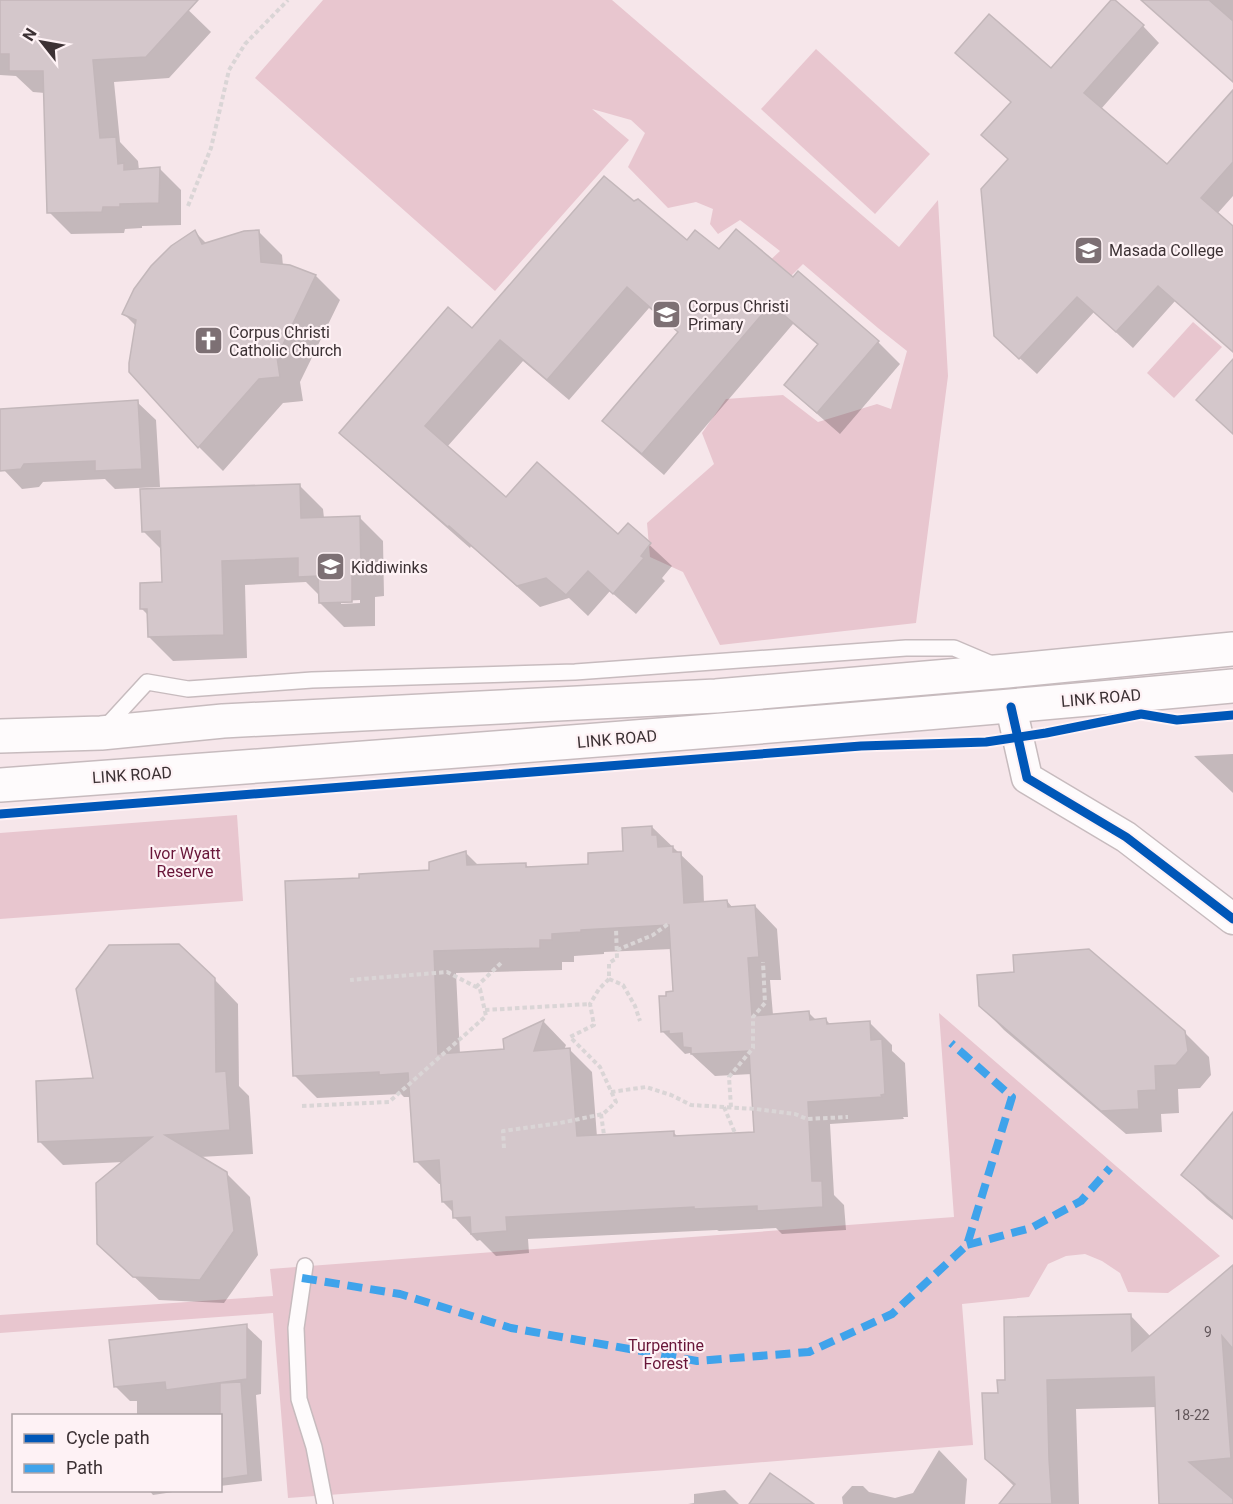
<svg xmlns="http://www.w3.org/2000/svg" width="1233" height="1504" font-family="Roboto,sans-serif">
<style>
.green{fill:#e8c6cf}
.shadow{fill:#0003;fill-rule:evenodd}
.building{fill:#d4c7cb;stroke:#c3b7ba;stroke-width:1.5;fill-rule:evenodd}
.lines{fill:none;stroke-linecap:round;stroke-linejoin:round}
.service-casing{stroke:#c7bbbe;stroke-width:18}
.minor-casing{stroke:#c7bbbe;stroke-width:33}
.secondary-casing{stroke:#c7bbbe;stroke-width:36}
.path{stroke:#dad5d6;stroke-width:4;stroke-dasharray:4.5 3;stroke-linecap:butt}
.service{stroke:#fefbfc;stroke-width:15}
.minor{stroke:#fefbfc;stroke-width:30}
.secondary{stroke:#fefbfc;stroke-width:33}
.quiet{stroke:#3fa3eb;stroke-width:8;stroke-dasharray:15 8;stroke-linecap:butt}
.cycleway-casing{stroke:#fef2f5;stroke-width:13}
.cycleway{stroke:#0057b8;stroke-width:9}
.labels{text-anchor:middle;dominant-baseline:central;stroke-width:4.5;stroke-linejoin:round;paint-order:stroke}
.number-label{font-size:14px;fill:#62565a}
.poi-label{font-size:16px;fill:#3c3134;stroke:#fef2f5;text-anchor:start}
.street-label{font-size:16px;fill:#3c3134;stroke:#fef2f5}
.park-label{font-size:16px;fill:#681538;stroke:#fef2f5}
</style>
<rect width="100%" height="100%" fill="#f6e6ea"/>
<g class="green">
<path d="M323,0H612L899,247L938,200L948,376L916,623L720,645L683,572L650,557L647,523L714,464L702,433L726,399L783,395L818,422L877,404L891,409L907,351L878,328L803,264L783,284L764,266L780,251L740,220L718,234L710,224L713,209L696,202L668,208L628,167L645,133L631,120L592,109L629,140L495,291L255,78Z"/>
<path d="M816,49L930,154L875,214L761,109Z"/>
<path d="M1193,322L1222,347L1174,398L1147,373Z"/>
<path d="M237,815L243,901L0,919V833Z"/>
<path d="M939,1013L1220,1256L1168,1293L1128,1292L1120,1273L1102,1261L1085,1254L1066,1256L1048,1264L1029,1297L962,1304L973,1445L667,1470L288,1498L273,1313L0,1333V1315L273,1296L270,1269L954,1217Z"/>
</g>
<g class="shadow">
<path d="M0,0H178L211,32L169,78L114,82L120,142L138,161L139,170L159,168L181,190V225L142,226V228L125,229L124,233L71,234L49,212L45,93L33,92L16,76L0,75Z"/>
<path d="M1162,0H1233V82L1170,26L1153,9Z"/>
<path d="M1143,26L1159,43L1101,109L1167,166L1233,92V196L1217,214L1233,226V352L1175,301L1133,348L1094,312L1037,374L1013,352L1009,160L983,135L1051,71Z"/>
<path d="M258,231L282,255L283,266L290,267L316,276L340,300L300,382L303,401L283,403L223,471L199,447L131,371L137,327L124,314L195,232L207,244Z"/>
<path d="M687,242L719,251L793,279L798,273L878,342L900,364L840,434L808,406L786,384L819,346L793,324L664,475L626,442L604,421L679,333L649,308L569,400L523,361L447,447L506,499L618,536L628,525L672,566L662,578L665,581L636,614L610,591L588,616L569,598L540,607L471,546L470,548L363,454L341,432L472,330Z"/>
<path d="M137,402L156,420L160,487L115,489L105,479L43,482L39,487L22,489L4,470L0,460V410Z"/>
<path d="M299,485L323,509L324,518L359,517L383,541L384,596L375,597V626L344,627L320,603V596L306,582L245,585L247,658L173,661L149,637V616L142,609L163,584L162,550L143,531ZM360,600V603L341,604V601Z"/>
<path d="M1233,754V793L1194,756Z"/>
<path d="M652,827L703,876L704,903L727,901L733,908L755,906L777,929L781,980H770L773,1015L808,1012L816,1020H826L831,1025L869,1022L892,1045V1051L905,1063L908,1117H903L904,1119L830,1124L834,1195L844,1205L846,1230L782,1234L776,1228L719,1231L717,1230L528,1239L529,1253L496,1256L480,1240L477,1241L455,1218L454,1213L443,1202L442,1184H439L416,1161L411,1097H404L401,1094L317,1098L295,1076L361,879L431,872L466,853L479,866L525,864L529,868L590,865L625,852ZM672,949L674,993L668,997L662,1031L685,1054L690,1053L715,1076L752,1074L756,1133L678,1137L674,1133L597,1137L592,1072L569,1049L564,1050L566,1045L544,1022L505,1040L506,1050L460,1054L456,973L562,970V962H574V956L604,954V952Z"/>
<path d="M214,979L238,1004L239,1086L249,1096L253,1154L200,1157L226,1173L250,1197L258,1255L224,1303L159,1300L99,1244L123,1162L63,1165L39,1141L95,1080Z"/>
<path d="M980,1005L1184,1032L1209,1057L1211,1075L1200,1088L1178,1089L1179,1113L1161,1114L1162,1132L1126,1134L1004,1030Z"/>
<path d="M1233,1114V1220L1207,1199L1183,1175Z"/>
<path d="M1233,1283V1504H1160L1157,1407L1076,1409L1079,1504H1001L1015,1487L986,1459L999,1394L1007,1381L1131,1316L1151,1337Z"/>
<path d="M246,1326L262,1341L261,1394L256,1395L262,1481L220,1486V1416H137V1401H130L115,1386Z"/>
<path d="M939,1450L967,1479L965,1504H843L842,1497L852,1486H863L869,1492L895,1498L913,1493Z"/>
<path d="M149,1490H186L153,1495Z"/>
<path d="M725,1490L739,1504H688L694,1503V1494Z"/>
</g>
<g class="building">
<path d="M0,0H198L146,57L93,60L100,138L116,137L118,164L124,163V170L160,167L159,203L120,204V207H103L102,212L47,213L43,71H9V54H0Z"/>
<path d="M1111,0H1115L1144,25L1084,93L1167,164L1233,90V162L1201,198L1233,226V352L1158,286L1116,332L1077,297L1019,359L994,336L981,189L1008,159L981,135L1011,102L955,53L989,14L1051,68Z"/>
<path d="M1141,0H1209L1233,21V82Z"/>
<path d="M604,176L634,201L638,199L687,240L695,230L719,249L736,229L793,277L798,271L879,341L817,413L784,385L818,344L771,304L642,454L602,421L678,332L627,287L547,380L500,340L425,426L506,497L537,462L618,534L628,523L651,543L641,556L644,558L613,594L588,571L566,595L546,578L517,586L449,526L448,527L339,433L448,307L472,328Z"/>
<path d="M195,230L202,244L244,231L259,230L261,262L290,265L316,275L277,357L280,377L259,379L198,448L129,372V363L136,320L122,314L134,289L151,266L171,246Z"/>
<path d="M1233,359V434L1196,400Z"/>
<path d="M138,400L142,469L95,471V461L24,464L21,469L0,471V409Z"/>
<path d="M300,484L301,518L360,516L361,573H352V602L319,603L318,576L298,577V558L222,561L224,635L148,637L147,609H140V583L162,582L160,531L142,532L140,489Z"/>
<path d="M652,826V835H657L658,847L673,846V852H681L684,903L727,900L728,907L755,905L759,957L748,958L752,1016L809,1011L810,1020L826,1018L827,1024L870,1021L871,1040L882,1039L885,1094L881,1095L882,1097L808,1102L812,1181H822L823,1207L757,1211V1206L694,1209V1207L506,1217L507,1231L471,1234L470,1217L453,1218L452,1201L442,1202L439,1160L414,1162L408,1073L379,1075V1072L293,1076L285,881L359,878V874L429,870V862L466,851L467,865L526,863V867L588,864V853L623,851L622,828ZM669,925L673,991L666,992V996H659L661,1032L669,1031V1034L682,1033L683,1047L691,1048V1054L749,1051L754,1132L674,1136V1131L577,1136L570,1048L534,1051L544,1020L503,1039L504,1049L438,1054L434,951L540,948V940H552V934L581,932V930Z"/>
<path d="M179,944L215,978L216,1072L226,1071L230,1130L165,1135L227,1172L234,1231L200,1280L133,1277L97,1244L96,1183L152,1137L38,1142L36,1081L93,1078L76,989L109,945Z"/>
<path d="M1089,949L1185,1031L1188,1051L1176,1065L1155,1066L1156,1090L1138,1091L1139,1109L1101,1111L979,1006L977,975L1014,972L1013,955Z"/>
<path d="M1233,1112V1218L1181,1175Z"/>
<path d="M1233,1265V1349L1222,1336L1231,1458L1189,1462L1233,1499V1504H1159L1154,1377L1047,1380L1049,1459L1052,1504H999L1015,1484L985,1459L982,1393H998L997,1380H1005L1004,1317L1131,1314L1132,1351Z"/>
<path d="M247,1324V1379L166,1390L165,1382L114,1387L109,1340Z"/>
<path d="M241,1382L248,1475L220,1479V1383Z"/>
<path d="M770,1473L814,1504H749Z"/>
</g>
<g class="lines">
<defs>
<g id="service">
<path d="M103,730L147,682L188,689L312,680L575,672L906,648H954L994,665"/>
<path d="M305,1266L296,1328L299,1399L314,1447L325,1504"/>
</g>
<path id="minor" d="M1011,707L1027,778L1126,837L1233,919"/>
<g id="secondary">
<path d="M0,736L101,733L223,721L716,696L1007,671L1233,649"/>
<path d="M0,785C411,755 822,724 1233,686"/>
</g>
</defs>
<use href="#service" class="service-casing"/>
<use href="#minor" class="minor-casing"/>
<use href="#secondary" class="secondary-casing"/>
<g class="path">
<path d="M188,206L211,148L229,70L245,44L288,0"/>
<path d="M617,950L653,935L668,924"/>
<path d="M609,979L623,985L635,1006L640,1021"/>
<path d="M476,987L501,963"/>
<path d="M485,1010L590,1004"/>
<path d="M611,1092L646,1087L671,1095L691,1105L756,1109L795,1114L807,1119L848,1117"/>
<path d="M302,1106L389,1102L486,1016L480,989L447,972L350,980"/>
<path d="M724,1107L735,1133"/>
<path d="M731,1107L729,1077L753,1048V1017L765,1003L763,962"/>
<path d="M601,1114L604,1135"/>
<path d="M504,1148L503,1131L560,1123L603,1114L616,1102L600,1067L570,1037L594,1025L590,1004L599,989L609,979V963L617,958L616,928"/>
</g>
<use href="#service" class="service"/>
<use href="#minor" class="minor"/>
<use href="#secondary" class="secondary"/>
<g class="quiet">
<path d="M967,1245L1031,1228L1081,1201L1110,1168"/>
<path d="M302,1278L400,1294L511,1328L697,1361L809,1352L892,1314L967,1245L1012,1097L951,1043"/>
</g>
<defs>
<g id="cycleway">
<path d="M1011,707L1027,778L1126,837L1233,919"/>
<path d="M0,814L861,746L986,742L1046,733L1141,714L1177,720L1233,715"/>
</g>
</defs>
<use href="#cycleway" class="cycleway-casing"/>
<use href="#cycleway" class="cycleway"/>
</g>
<defs>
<symbol id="school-square" viewBox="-11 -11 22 22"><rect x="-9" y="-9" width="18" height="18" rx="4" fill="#7d7074" stroke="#fef2f5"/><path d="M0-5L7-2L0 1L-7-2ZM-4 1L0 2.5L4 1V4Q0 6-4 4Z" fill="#fff"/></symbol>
<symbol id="church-square" viewBox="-11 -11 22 22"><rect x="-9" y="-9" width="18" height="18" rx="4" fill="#7d7074" stroke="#fef2f5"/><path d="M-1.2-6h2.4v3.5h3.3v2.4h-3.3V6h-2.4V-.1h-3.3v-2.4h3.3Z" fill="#fff"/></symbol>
</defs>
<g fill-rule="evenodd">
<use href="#school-square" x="1072" y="234" width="33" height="33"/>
<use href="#school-square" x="650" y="298" width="33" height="33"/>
<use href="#church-square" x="192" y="324" width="33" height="33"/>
<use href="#school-square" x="314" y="550" width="33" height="33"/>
</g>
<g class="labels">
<g class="number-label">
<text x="1208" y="1332">9</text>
<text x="1192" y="1415">18-22</text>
</g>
<g class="poi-label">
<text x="1109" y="250">Masada College</text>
<text x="688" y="306">Corpus Christi<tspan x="688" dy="18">Primary</tspan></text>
<text x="229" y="332">Corpus Christi<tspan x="229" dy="18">Catholic Church</tspan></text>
<text x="351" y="567">Kiddiwinks</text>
</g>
<g class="street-label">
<text transform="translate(1101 698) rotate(-5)">LINK ROAD</text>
<text transform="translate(617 739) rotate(-5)">LINK ROAD</text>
<text transform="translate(132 775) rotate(-4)">LINK ROAD</text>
</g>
<g class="park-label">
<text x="185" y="853">Ivor Wyatt<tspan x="185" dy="18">Reserve</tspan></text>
<text x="666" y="1345">Turpentine<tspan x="666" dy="18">Forest</tspan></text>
</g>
</g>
<rect x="12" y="1414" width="210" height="78" fill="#fef2f5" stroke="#b0a5a8" stroke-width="1.5"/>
<rect x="24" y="1434" width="30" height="9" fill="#0057b8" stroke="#b0a5a8" stroke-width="1.5"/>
<text x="66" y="1444" font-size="18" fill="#3c3134">Cycle path</text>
<rect x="24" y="1464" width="30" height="9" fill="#3fa3eb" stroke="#b0a5a8" stroke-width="1.5"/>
<text x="66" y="1474" font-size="18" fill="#3c3134">Path</text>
<g transform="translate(42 42) rotate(301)" stroke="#fef2f5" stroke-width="4.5" paint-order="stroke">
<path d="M0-4.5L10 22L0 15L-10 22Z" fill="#3c3134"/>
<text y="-9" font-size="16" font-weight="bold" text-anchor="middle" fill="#3c3134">N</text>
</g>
</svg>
